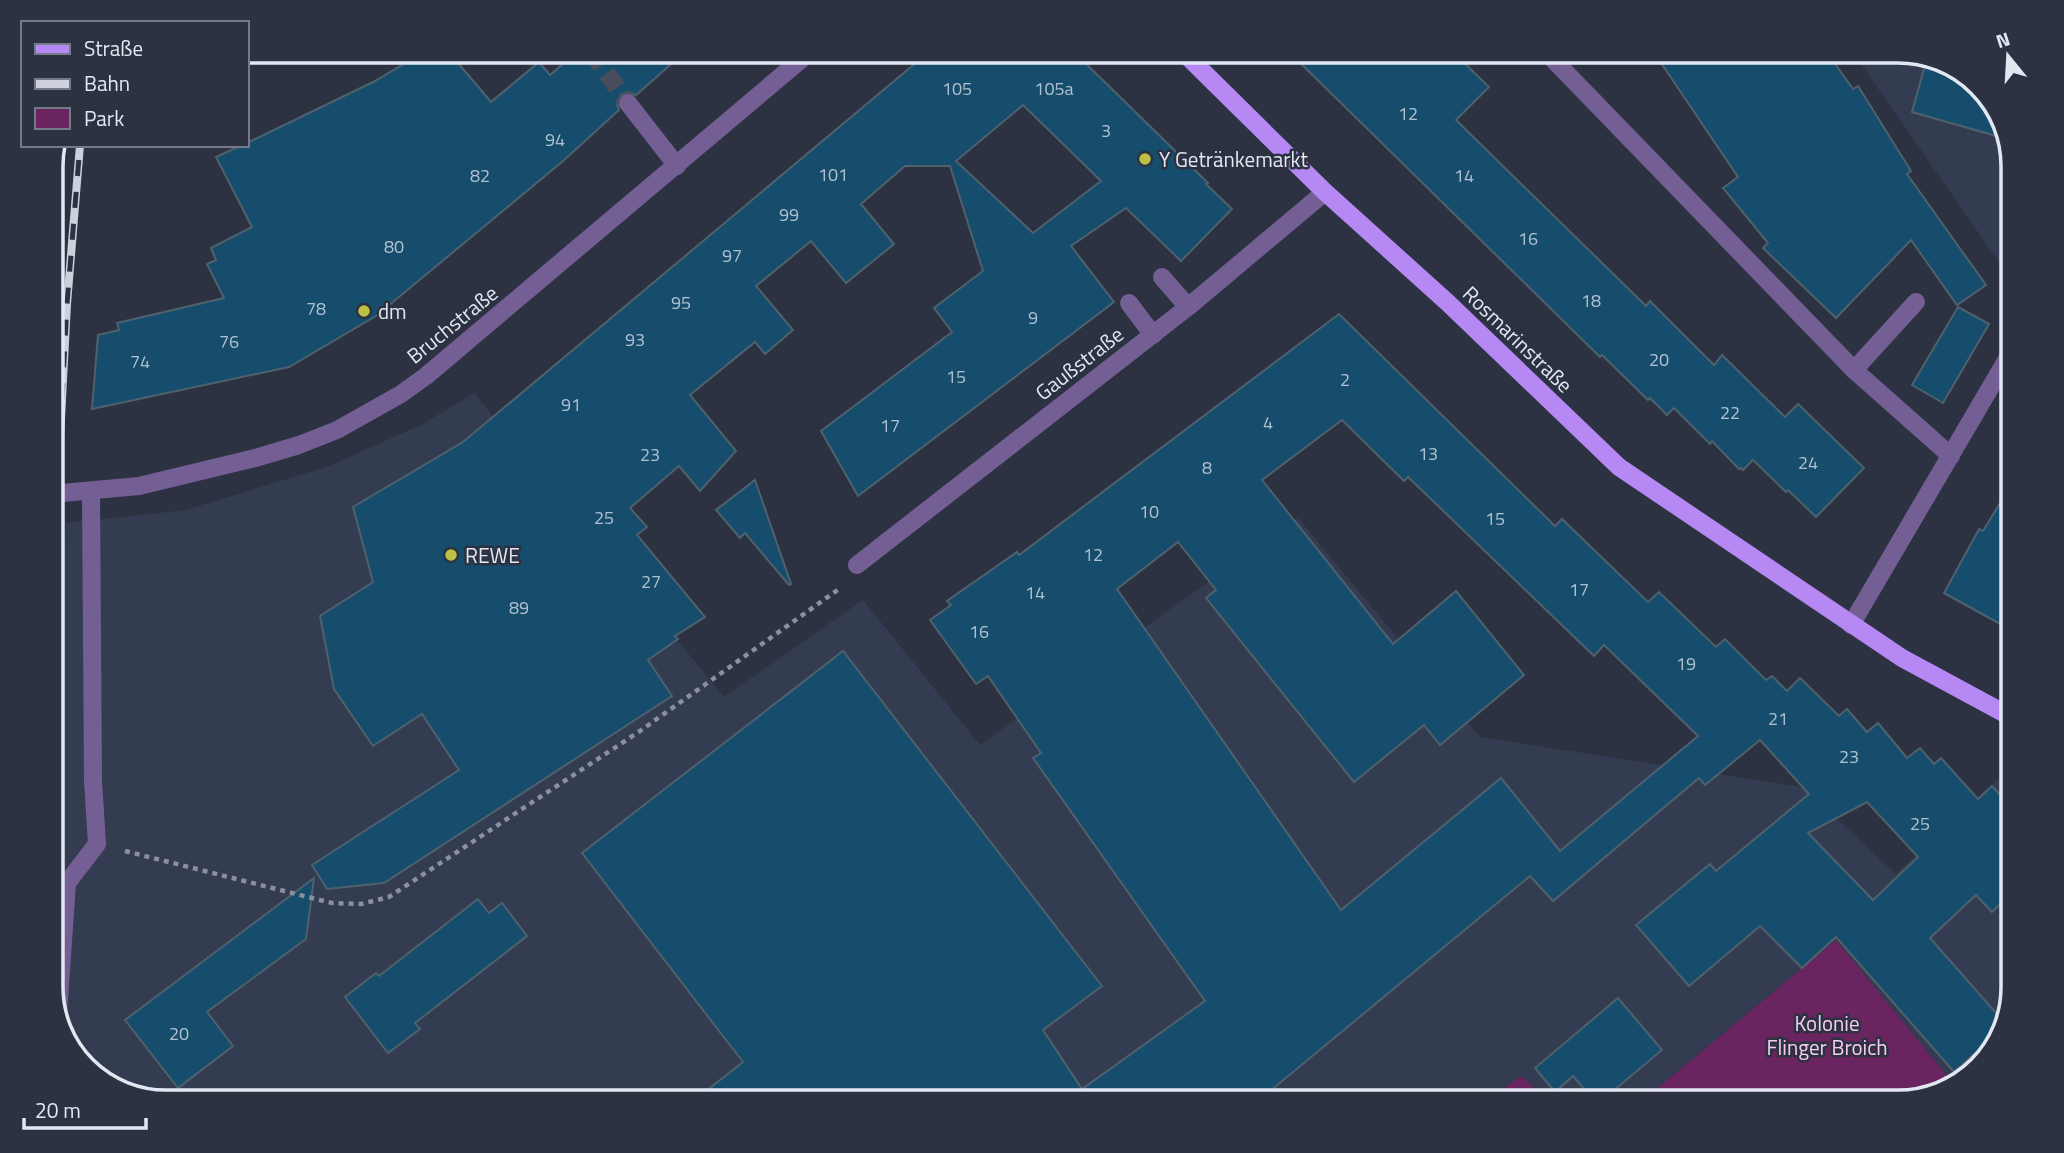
<svg xmlns="http://www.w3.org/2000/svg" width="2064" height="1153" font-family="'Titillium Web',sans-serif">
<style>
.built{fill:#343c51}
.green{fill:#6a2561}
.building{fill:#164d6c;stroke:#4e616d;stroke-width:2;fill-rule:evenodd}
.lines{fill:none;stroke-linecap:round;stroke-linejoin:round}
.minor-tunnel{stroke:#474d5c;stroke-width:18;stroke-dasharray:18 9;stroke-linecap:butt}
.path{stroke:#8b909e;stroke-width:4.5;stroke-dasharray:5 5;stroke-linecap:butt}
.minor{stroke:#745f94;stroke-width:18}
.major{stroke:#b588f4;stroke-width:18}
.rail-casing{stroke:#cdd1dd;stroke-width:8}
.rail{stroke:#2c3242;stroke-width:5;stroke-dasharray:16;stroke-linecap:butt}
.poi-dot{fill:#bcc044;stroke:#2c3242;stroke-width:2.5}
.labels{text-anchor:middle;dominant-baseline:central;stroke-width:5;stroke-linejoin:round;paint-order:stroke}
.number-label{font-size:18px;fill:#b0c0d0}
.poi-label{font-size:21px;fill:#e3e7f2;stroke:#2c3242;text-anchor:start}
.street-label{font-size:21px;fill:#e3e7f2;stroke:#2c3242}
.park-label{font-size:21px;fill:#f7cdee;stroke:#2c3242}
.rim{fill:none;stroke:#e3e7f2;stroke-width:3.5}
</style>
<rect width="100%" height="100%" fill="#2c3242"/>
<g class="built">
<path d="M1852,51H1898L1955,66L1998,108L2013,159V273L2010,278Z"/>
<path d="M474,393L724,697L863,600L980,745L1298,518L1480,737L1803,787L1896,874L2013,765V988L1998,1044L1956,1087L1836,940L1641,1102H1549L1521,1076L1486,1102H166L109,1087L70,1051L51,994V694L66,523L186,510L329,466L423,424Z"/>
</g>
<g class="green">
<path d="M1836,940L1956,1087L1899,1102H1641Z"/>
<path d="M1521,1076L1549,1102H1486Z"/>
</g>
<g class="building">
<path d="M426,51H448L491,102L539,62L550,75L578,51H686L636,95L627,92L621,95L617,104L619,110L563,161L376,316L289,367L92,409L98,335L119,330L117,323L224,298L207,264L216,260L211,248L252,227L216,157L242,145H247V143L373,82Z"/>
<path d="M930,51H1073L1208,183L1206,184L1232,209L1181,261L1126,208L1071,246L1114,302L858,496L821,431L952,332L934,308L983,271L950,166H905L861,204L894,244L846,283L811,241L756,286L793,330L765,354L755,342L690,395L736,451L700,491L679,466L630,508L647,527L637,535L705,617L675,636L678,639L648,660L672,696L384,883L327,889L312,865L459,770L422,714L373,746L334,689L320,616L373,582L353,507L463,442ZM1023,105L1101,181L1033,233L956,161Z"/>
<path d="M1288,51H1452L1489,87L1456,120L1646,306L1650,301L1714,365L1722,355L1785,417L1798,404L1864,468L1816,517L1788,490L1786,492L1753,460L1743,470L1741,468L1739,469L1712,441L1710,444L1674,408L1667,415L1650,398L1648,400L1602,355L1600,357Z"/>
<path d="M1653,51H1826L1853,89L1858,86L1911,171L1907,174L1986,285L1957,305L1911,240L1836,318L1763,248L1768,243L1723,188L1738,177Z"/>
<path d="M1927,58L1955,66L1998,108L2007,139L1912,112Z"/>
<path d="M1958,307L1989,324L1943,403L1912,385Z"/>
<path d="M1339,314L1555,526L1562,519L1648,602L1659,592L1716,647L1725,639L1766,680L1772,676L1787,691L1800,678L1839,716L1847,709L1867,732L1878,723L1907,758L1920,748L1934,764L1941,758L1978,799L1992,786L2013,809V892L1992,912L1976,895L1930,938L2004,1022L2003,1028L1954,1072L1836,937L1802,968L1760,926L1689,986L1636,925L1710,864L1716,871L1809,794L1760,740L1705,785L1699,778L1553,901L1530,876L1258,1101L1253,1102H692L743,1062L582,853L843,651L1102,986L1043,1030L1082,1089L1205,1001L1033,758L1041,753L988,676L976,684L930,620L951,605L947,601L1017,552L1019,555ZM1342,420L1404,481L1408,477L1594,656L1604,645L1698,736L1560,851L1501,778L1341,910L1117,589L1178,542L1216,590L1206,598L1354,782L1424,725L1440,745L1524,675L1456,591L1393,644L1262,480ZM1867,802L1918,857L1873,900L1808,833Z"/>
<path d="M755,480L791,584L789,585L745,533L740,538L716,510Z"/>
<path d="M2013,482V631L1944,593L1979,529L1983,531Z"/>
<path d="M314,878L306,939L207,1012L233,1046L178,1088L125,1020Z"/>
<path d="M478,899L489,913L502,903L527,936L415,1023L420,1029L388,1053L345,997L376,973L379,976Z"/>
<path d="M1618,998L1662,1050L1600,1102H1595L1573,1076L1555,1092L1535,1068Z"/>
</g>
<g class="lines">
<path class="minor-tunnel" d="M591,51L628,103"/>
<g class="path">
<path d="M125,851L332,903L361,904L389,897L640,731L839,589"/>
<path d="M1928,1094L1947,1077"/>
</g>
<g class="minor">
<path d="M1545,51L1854,370L1951,456"/>
<path d="M628,103L677,166"/>
<path d="M1162,277L1188,307"/>
<path d="M1129,303L1153,335"/>
<path d="M1854,370L1916,302"/>
<path d="M51,494L139,486L255,458L299,445L337,430L401,394L426,376L811,51"/>
<path d="M857,565L1188,307L1325,192"/>
<path d="M1851,625L2013,349"/>
<path d="M58,1014L67,883L97,844L93,781L91,492"/>
</g>
<path class="major" d="M1182,51L1325,192L1447,302L1619,467L1902,658L2013,718"/>
<defs>
<path id="rail" d="M51,559L57,494L67,304L80,145"/>
</defs>
<use href="#rail" class="rail-casing"/>
<use href="#rail" class="rail"/>
</g>
<g class="poi-dot">
<circle cx="1145" cy="159" r="7"/>
<circle cx="364" cy="311" r="7"/>
<circle cx="451" cy="555" r="7"/>
</g>
<g class="labels">
<g class="number-label">
<text x="957" y="88">105</text>
<text x="1054" y="88">105a</text>
<text x="1408" y="113">12</text>
<text x="1106" y="130">3</text>
<text x="555" y="139">94</text>
<text x="833" y="174">101</text>
<text x="480" y="175">82</text>
<text x="1464" y="175">14</text>
<text x="789" y="214">99</text>
<text x="1528" y="238">16</text>
<text x="394" y="246">80</text>
<text x="732" y="255">97</text>
<text x="1591" y="300">18</text>
<text x="681" y="302">95</text>
<text x="316" y="308">78</text>
<text x="1033" y="317">9</text>
<text x="635" y="339">93</text>
<text x="229" y="341">76</text>
<text x="1659" y="359">20</text>
<text x="140" y="361">74</text>
<text x="956" y="376">15</text>
<text x="1345" y="379">2</text>
<text x="571" y="404">91</text>
<text x="1730" y="412">22</text>
<text x="1268" y="422">4</text>
<text x="890" y="425">17</text>
<text x="1428" y="453">13</text>
<text x="650" y="454">23</text>
<text x="1808" y="462">24</text>
<text x="1207" y="467">8</text>
<text x="1149" y="511">10</text>
<text x="604" y="517">25</text>
<text x="1495" y="518">15</text>
<text x="1093" y="554">12</text>
<text x="651" y="581">27</text>
<text x="1579" y="589">17</text>
<text x="1035" y="592">14</text>
<text x="519" y="607">89</text>
<text x="979" y="631">16</text>
<text x="1686" y="663">19</text>
<text x="1778" y="718">21</text>
<text x="1849" y="756">23</text>
<text x="1920" y="823">25</text>
<text x="179" y="1033">20</text>
</g>
<g class="poi-label">
<text x="1159" y="159">Y Getränkemarkt</text>
<text x="378" y="311">dm</text>
<text x="465" y="555">REWE</text>
</g>
<g class="street-label">
<text transform="translate(452 324) rotate(-39)">Bruchstraße</text>
<text transform="translate(1518 339) rotate(44)">Rosmarinstraße</text>
<text transform="translate(1079 363) rotate(-38)">Gaußstraße</text>
</g>
<g class="park-label">
<text x="1827" y="1023">Kolonie<tspan x="1827" dy="24">Flinger Broich</tspan></text>
</g>
</g>
<path d="M0 0H2064V1153H0ZM166 63H1898A103 103 0 0 1 2001 166V987A103 103 0 0 1 1898 1090H166A103 103 0 0 1 63 987V166A103 103 0 0 1 166 63Z" fill="#2c3242" fill-rule="evenodd"/>
<path class="rim" d="M166 63H1898A103 103 0 0 1 2001 166V987A103 103 0 0 1 1898 1090H166A103 103 0 0 1 63 987V166A103 103 0 0 1 166 63Z"/>
<rect x="21" y="21" width="228" height="126" fill="#2c3242" stroke="#757a88" stroke-width="2"/>
<rect x="35" y="44" width="35" height="10" fill="#b588f4" stroke="#757a88" stroke-width="2"/>
<text x="84" y="56" font-size="21" fill="#e3e7f2">Straße</text>
<rect x="35" y="79" width="35" height="10" fill="#cdd1dd" stroke="#757a88" stroke-width="2"/>
<text x="84" y="91" font-size="21" fill="#e3e7f2">Bahn</text>
<rect x="35" y="108" width="35" height="21" fill="#6a2561" stroke="#757a88" stroke-width="2"/>
<text x="84" y="126" font-size="21" fill="#e3e7f2">Park</text>
<g transform="translate(2008 56) rotate(342)" stroke="#2c3242" stroke-width="5" paint-order="stroke">
<path d="M0-5L12 26L0 18L-12 26Z" fill="#e3e7f2"/>
<text y="-10" font-size="19" font-weight="bold" text-anchor="middle" fill="#e3e7f2">N</text>
</g>
<path d="M24 1118v10h122v-10" fill="none" stroke="#e3e7f2" stroke-width="3.5"/>
<text x="35" y="1118" font-size="21" fill="#e3e7f2" stroke="#2c3242" stroke-width="5" paint-order="stroke">20 m</text>
</svg>
